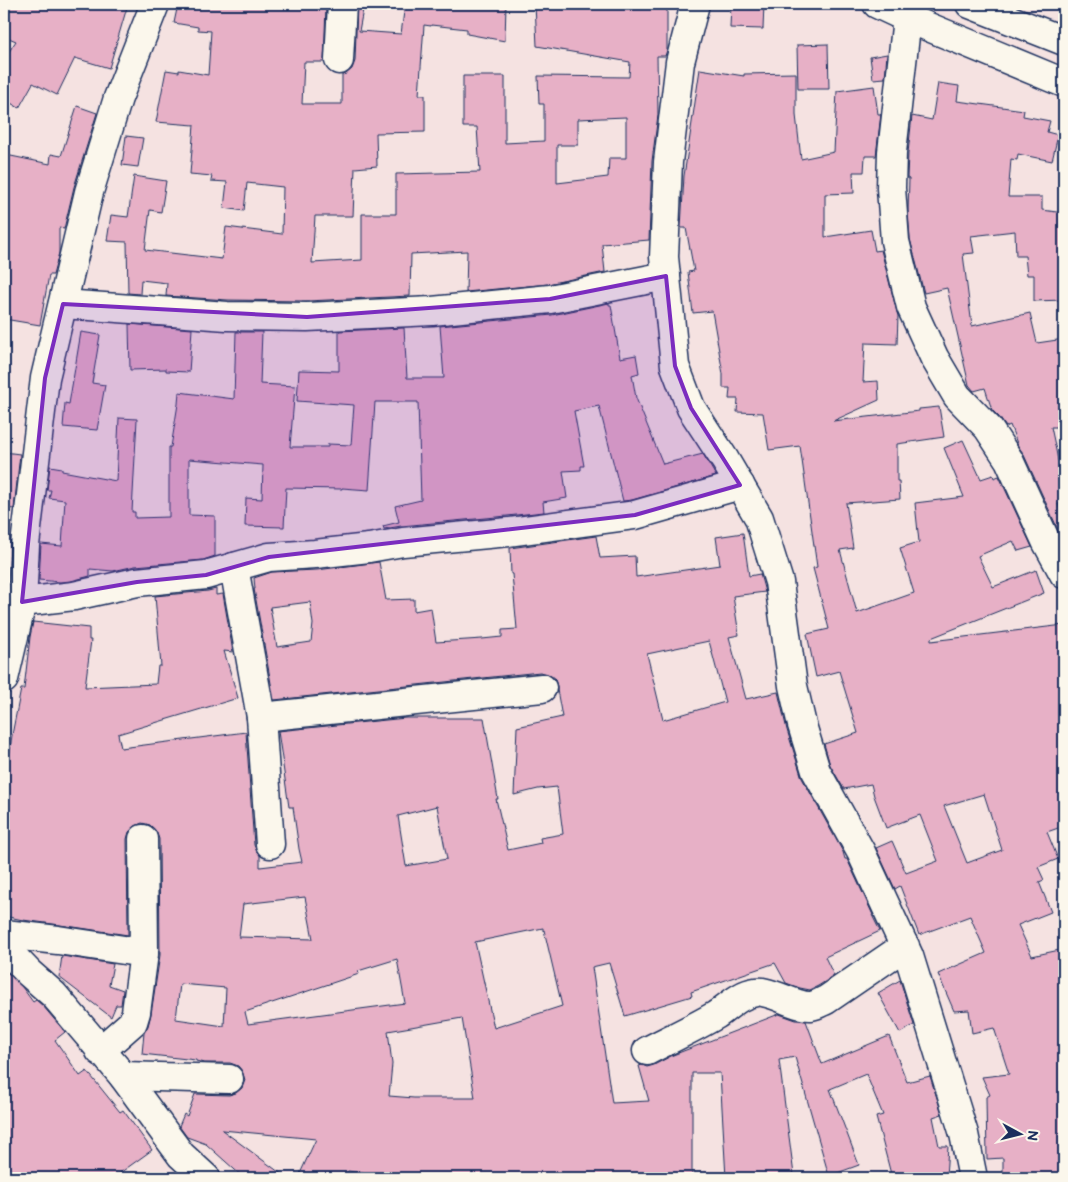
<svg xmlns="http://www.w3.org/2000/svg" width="1068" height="1182" font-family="'Balsamiq Sans',sans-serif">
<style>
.building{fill:#e7b0c6;stroke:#1b2f5e;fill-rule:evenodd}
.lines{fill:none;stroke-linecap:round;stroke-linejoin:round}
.minor-casing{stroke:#1b2f5e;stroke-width:31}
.highway-casing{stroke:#1b2f5e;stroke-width:31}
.minor{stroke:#fbf7ec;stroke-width:28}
.highway{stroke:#fbf7ec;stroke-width:28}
.marked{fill:#7b2cbf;fill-opacity:0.2;stroke:#7b2cbf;stroke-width:4;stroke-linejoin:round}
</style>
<rect width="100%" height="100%" fill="#f5e2e1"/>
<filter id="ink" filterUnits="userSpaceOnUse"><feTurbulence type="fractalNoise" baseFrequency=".02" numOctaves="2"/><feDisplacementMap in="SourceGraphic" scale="10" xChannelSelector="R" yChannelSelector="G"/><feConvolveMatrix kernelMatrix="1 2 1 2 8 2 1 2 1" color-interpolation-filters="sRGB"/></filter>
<g filter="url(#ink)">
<g class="building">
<path d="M8,4H128L109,68L75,58L57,95L33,83L19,108L4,99V59L16,41L4,36V15Z"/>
<path d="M178,4H326L324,62H304L302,104H342V75L346,74L352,69L355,61L357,4H364L359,31L401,34L405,4H506L505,41L467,34V29L431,25V26L424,25L419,95H425V132L376,133L377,166L355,168L353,216H315L312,263L362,260V214H396V174L480,172L477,127H463V76H505V143L544,141V104H539L538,76L629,77L630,62L537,46L535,4H667V50L665,56H657L658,115L652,161L649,240L602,244L605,272L548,284L466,292L467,251L411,254L410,296L307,301L228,300L166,296L167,283L141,280L140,294L128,293L127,242L107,241L111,215L128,217L134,176L166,181L161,212L150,210L145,250L222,259L226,227L282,234L283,187L247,183L244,211L224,208L227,182L211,181L212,176L190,174L194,125L156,122L166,70L179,72V70L208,75L211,31L198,30V27L174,23ZM626,117V158H609L608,177L557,183V145H578V119Z"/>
<path d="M731,4H764L763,29L730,28Z"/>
<path d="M828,44L829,89H798L797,45Z"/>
<path d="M887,54L885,78L873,79L870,57Z"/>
<path d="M700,69L744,76V74L796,73V115L801,159L834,152L837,91L874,86L878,114H881L876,156H865L864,172H853L854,193L825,194V237L871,230L875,251L881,250L898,316L897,344L865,343L863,382L878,381L879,400L833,421L919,411V409L939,407L944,437L897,444V481H899L900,499L846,503L853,548L840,550L857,613L914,593L900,548L919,542L915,503L964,497L944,448L963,440L981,479L993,475L994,478L999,476L1032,547L1018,551L1013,541L978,556L993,587L1036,570L1044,593L931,638V641L1064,625V826L1047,832L1058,859L1038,867L1044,880L1039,882L1051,912L1018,925L1032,956L1064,949V994L1061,995L1064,1013V1178H1003V1158L987,1159L986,1097L990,1095L982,1077L1009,1074L994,1028L972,1033L969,1010L954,1011L938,974L986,953L970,916L919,935L900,886L895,889L876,848L892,841L906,873L938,861L920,815L886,828L874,796L871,784L844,789L830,765L824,744L858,733L839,671L816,677L807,634L829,629L813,568L817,567L800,446L769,450L763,413L737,412L738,399H729L730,388H723V374L712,311L693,313L688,272L694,271L686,228H681L684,176ZM984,794L1002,850L967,863L944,806Z"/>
<path d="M938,83L959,86L957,101L1024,110L1023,116L1050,121L1047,132L1058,135L1052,161L1018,154L1017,160L1011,159L1008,197H1042V210L1064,213V300L1034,301V275H1027L1025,256H1016L1015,231L971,236L974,253L963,254L972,326L1030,313L1037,343L1064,339V427H1051L1064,488V503L1058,504L1064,524V538H1062L1023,453L1018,446L1010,425L1006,427L999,417L992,410L985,388L974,391L969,385L947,288L924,293L910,239L908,211L909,179L907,178L908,153L912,116L932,120Z"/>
<path d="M77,106L97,113L74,187L64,229L59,228V253L53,275H49L40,325L4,319V166H6V155L50,164L51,154L61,156Z"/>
<path d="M126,136L143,138L138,167L122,165Z"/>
<path d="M609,303V305H611L620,358L636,355L639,373L632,375L636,398L663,464L703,454L716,476L632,500L623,501L599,406L574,411L584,466H581V470L563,471L567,498L543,502L544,512L507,516L401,526L384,529L383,526L399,522L395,506L421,500L418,402H375L369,490L342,488V489L286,488L284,527L245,526L246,498L262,499L263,465L189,459V515L215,516V556L203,560L135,566L113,571L90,569V576L71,581L60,582L39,580L41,544L62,546L65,500L49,498L51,490H47L50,466L62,468V471L116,481L119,418L137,419L132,512H135V518L169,517V447H171L178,404L179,392L234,399L236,332H262L260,384L295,386L290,447H328V444L351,445L354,405L297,401L299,370L339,371V331L404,328L407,378H444L440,326L552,315Z"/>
<path d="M129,324L192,329L189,372L166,371V369L130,370Z"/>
<path d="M81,332L100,335L92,383L105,385L97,430L63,427L65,403L69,404Z"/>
<path d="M4,452L20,454L14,509L4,508Z"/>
<path d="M743,533L749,576L760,574L765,592L733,596L739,635L729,637L746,699L778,692L787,730L802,778L843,852L845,859H847L873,915H872L880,931L825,957L834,976L818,986L810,990L800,988L786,983L775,963L691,992L692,996L625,1016L609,963L592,967L612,1103L649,1101L639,1066L642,1065L647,1067L654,1065L673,1055L779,1014L796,1020L806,1021L822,1064L889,1036L907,1082L930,1076L942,1114L933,1117L939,1146H948L946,1178H892L876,1117L883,1115L866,1074L830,1089L859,1165L829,1176L795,1057L779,1060L794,1175L775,1177V1176L726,1178L720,1073H692V1178H380L381,1176L348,1171L345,1178H298L316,1139L222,1130L287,1178H244L206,1144L187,1137L179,1126L184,1114L187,1116L195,1094L229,1095L236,1093L242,1088L245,1080L242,1071L238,1066L230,1063H204L196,1061V1060L142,1054L144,1033L148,1026L151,1014L160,955L159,839L156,831L150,825L142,823L135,826L129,832L127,839L128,935L60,925L23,920L4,916V795L12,735L21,689H24L30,637L33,622L89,628V640H91L85,687L156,684L158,666H161L155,596L208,591L216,589V595L223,594L233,652L224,651L238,698L118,734L121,748L246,732L254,845L257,852L260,855V867L302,862L299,849L293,807H289L278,731L406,718H484L498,799H496L508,850L541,843L540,838L563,834L557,787L538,789L514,795L517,727L562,717L557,690V686L554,677H552L548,674L540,672L274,700L254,589H255L254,578L272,572L317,570L379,562L386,600L414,599V611L431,608L436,642L482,639L502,637V630L517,629L512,574H511L510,548L596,536L600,558L635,556L636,577L720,565L716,537ZM310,602L313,624L311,642L277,647L270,607ZM709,641L725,702L663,720L647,654ZM437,806L447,859L406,866L398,816ZM305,897L313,939L239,937L243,904ZM543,928V931L544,930L562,1006L494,1028L475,942ZM397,959L405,1003L248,1024L245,1012L359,974L358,971ZM180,984L226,988L224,1026L176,1019ZM462,1018L475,1098H414L389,1096L392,1064L388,1031Z"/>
<path d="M62,956L113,964L109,985L123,990L121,1005H116L111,1017L59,977Z"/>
<path d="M4,969L22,987L33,1002L36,1000L43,1006L65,1032L55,1040L80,1076L87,1071L120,1112L123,1110L152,1150L113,1178H4Z"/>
<path d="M900,980L914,1025L900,1033L878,993Z"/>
</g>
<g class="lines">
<defs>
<g id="minor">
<path d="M695,4L680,62L668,162L664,257L675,366L691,408L725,460L759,518L779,582L793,686L802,725L816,771L861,852L909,956L964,1134L973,1178"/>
<path d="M970,4L1064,41"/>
<path d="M907,18L892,152L891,188L895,241L911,307L934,357L957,396L988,428L1009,460L1046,541L1064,574"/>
<path d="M339,60L342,4"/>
<path d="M63,304L227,316L307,317L432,311L550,299L666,276"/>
<path d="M234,567L261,717L270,844"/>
<path d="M22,602L74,596L137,582L206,575L269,557L315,554L369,548L403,542L509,532L635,515L740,485"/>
<path d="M4,679L22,602L25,545L45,378L89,192L118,98L155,4"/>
<path d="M261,717L542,688"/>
<path d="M4,934L58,940L144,953"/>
<path d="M4,947L29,973L54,995L123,1076L181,1155L206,1178"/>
<path d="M100,1051L133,1022L136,1012L144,953L143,839"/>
<path d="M647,1051C670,1039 694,1028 716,1015C729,1006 740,994 756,992C760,991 763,992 767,993C780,996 799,1007 811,1006C817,1005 821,1002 826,1000L905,946"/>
<path d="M123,1076L229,1079"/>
</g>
<path id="highway" d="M877,4L907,18L1064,83"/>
</defs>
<use href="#minor" class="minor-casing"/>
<use href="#highway" class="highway-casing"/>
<use href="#minor" class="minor"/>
<use href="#highway" class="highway"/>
</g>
</g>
<path class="marked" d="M666,276L675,366L691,408L740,485L635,515L269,557L206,575L137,582L22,602L45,378L63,304L307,317L550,299Z"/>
<rect width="1068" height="1182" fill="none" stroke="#fbf7ec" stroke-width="20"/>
<rect x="10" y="10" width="1048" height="1162" fill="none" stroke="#1b2f5e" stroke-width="2" filter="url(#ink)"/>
<g transform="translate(1020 1134) rotate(97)" stroke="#fbf7ec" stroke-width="4" paint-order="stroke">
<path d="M0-4L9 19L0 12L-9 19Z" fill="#1b2f5e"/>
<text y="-8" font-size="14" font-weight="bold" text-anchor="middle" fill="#1b2f5e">N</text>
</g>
</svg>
